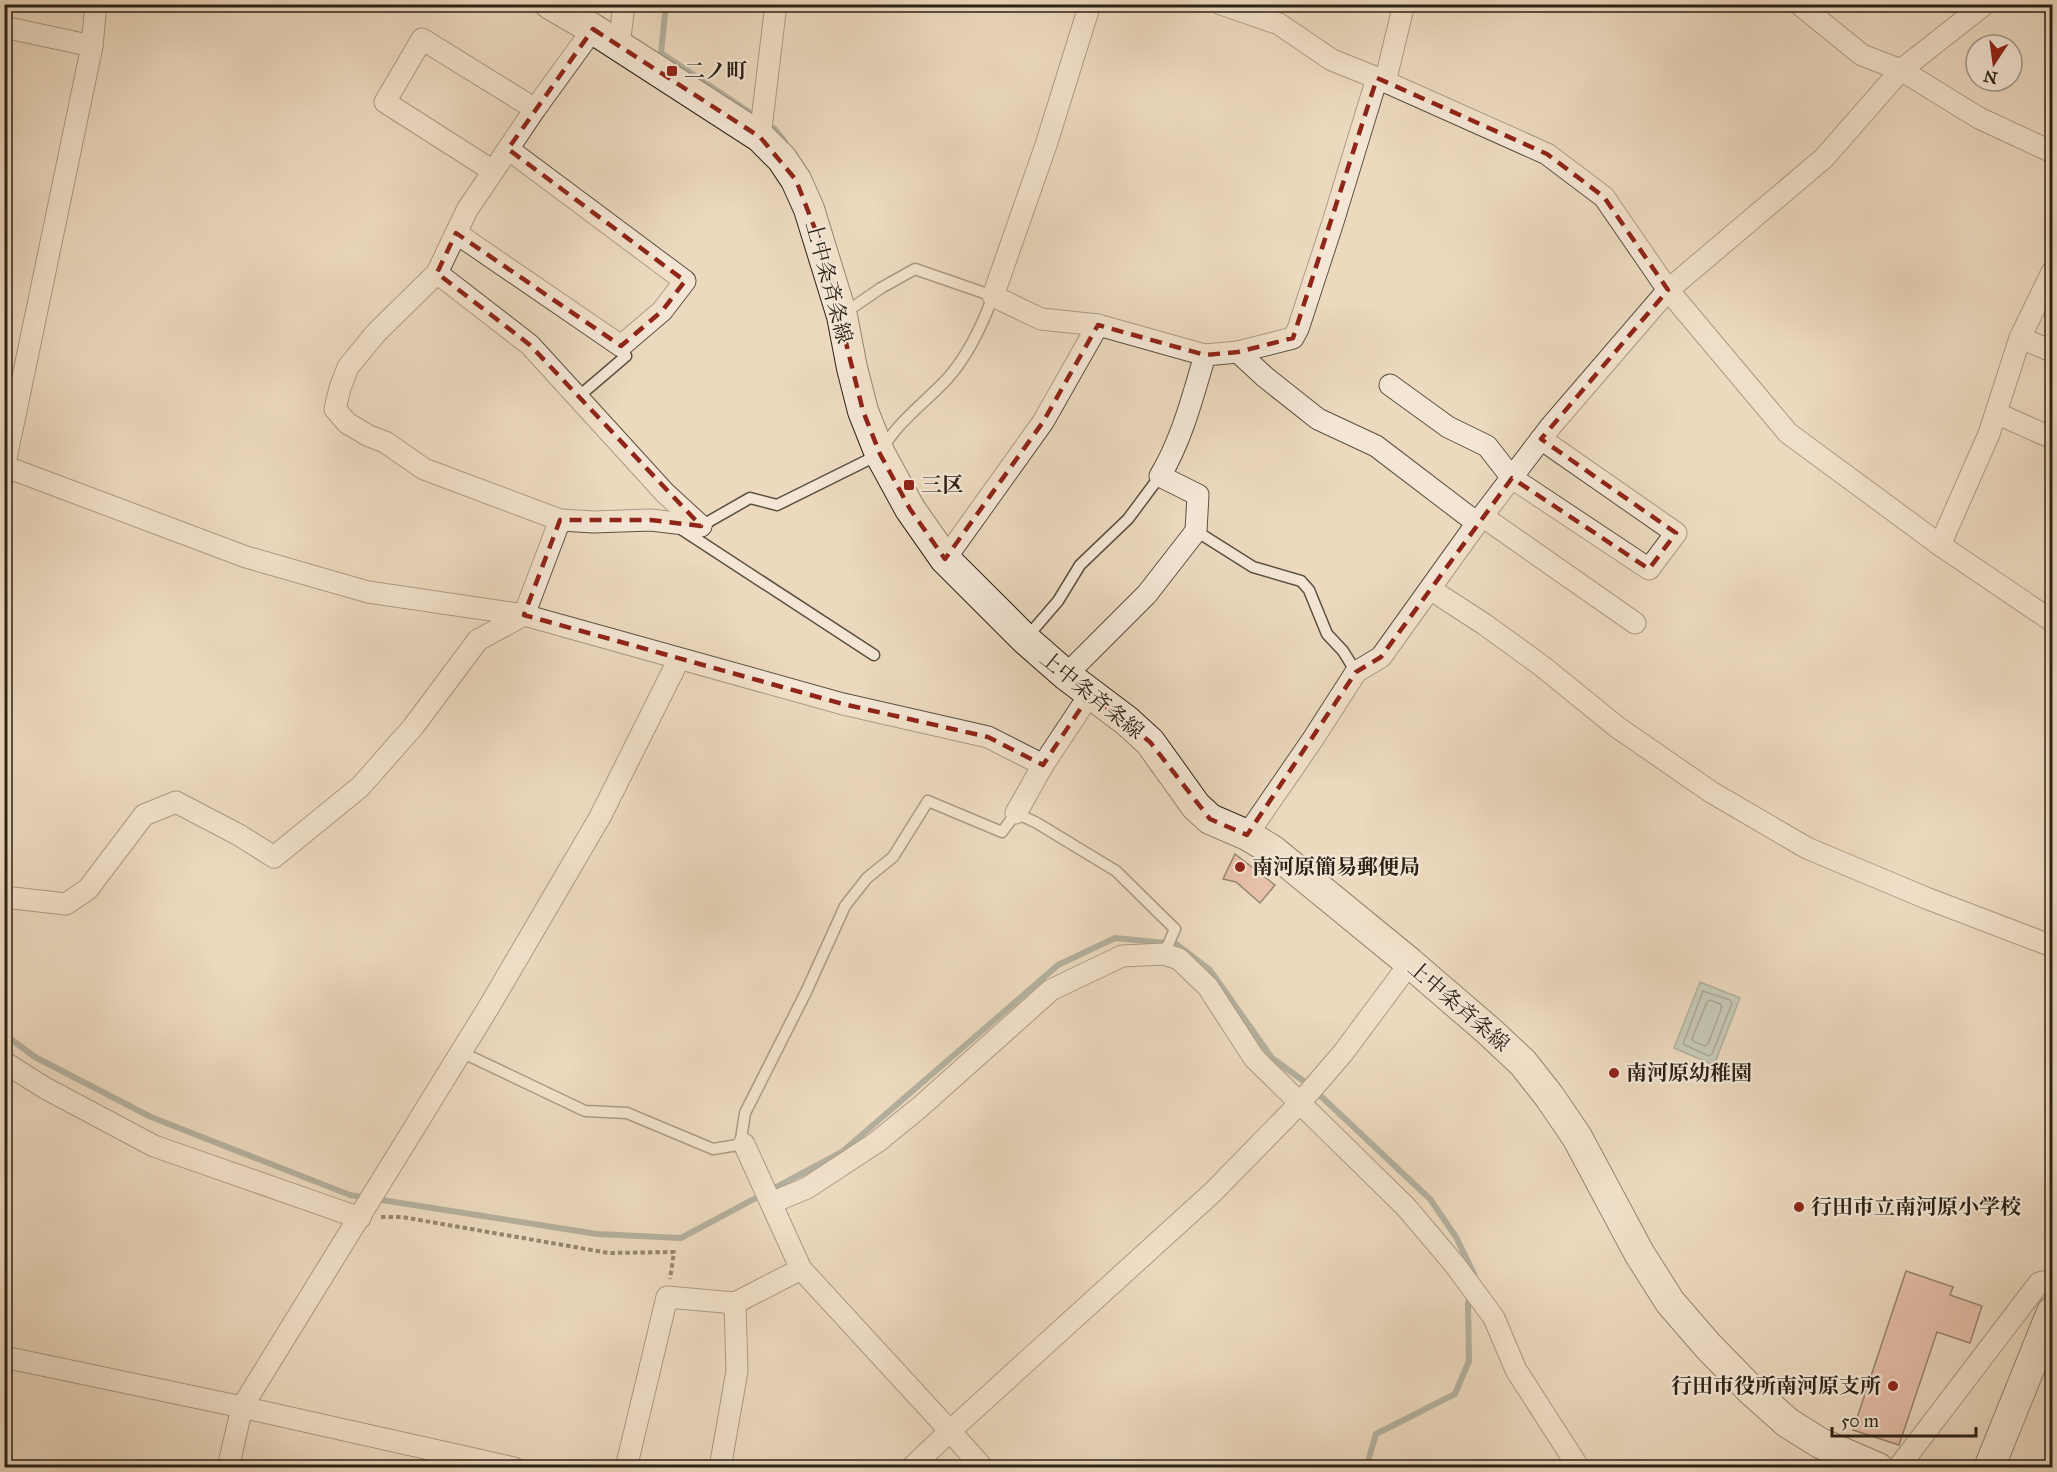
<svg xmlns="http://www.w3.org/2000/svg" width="2057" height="1472" font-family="'IM FELL Great Primer','Noto Serif JP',serif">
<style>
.water{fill:#99bab4;stroke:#6d7d75;stroke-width:1.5}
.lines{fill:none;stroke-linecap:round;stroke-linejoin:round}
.shore{stroke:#626e65;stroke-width:1.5}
.stream{stroke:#6d7d75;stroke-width:6}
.building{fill:#e2a494;stroke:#2c2216;stroke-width:1.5}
.service-casing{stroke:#5c5040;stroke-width:13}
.minor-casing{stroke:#5c5040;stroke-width:23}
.secondary-casing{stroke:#2c2216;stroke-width:32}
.path{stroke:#2c2216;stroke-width:4;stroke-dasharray:4.5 3;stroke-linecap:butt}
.service{stroke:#f3e6d5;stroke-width:10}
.minor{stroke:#f3e6d5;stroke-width:21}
.secondary{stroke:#f3e6d5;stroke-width:30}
.marked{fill:none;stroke:#8f2418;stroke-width:4.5;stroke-dasharray:12 8;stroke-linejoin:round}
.poi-dot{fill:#8f2418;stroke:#f3e6d5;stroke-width:2}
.labels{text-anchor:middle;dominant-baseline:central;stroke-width:4.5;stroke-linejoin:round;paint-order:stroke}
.poi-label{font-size:21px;font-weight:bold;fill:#2c2216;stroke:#f3e6d5;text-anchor:start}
.street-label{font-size:21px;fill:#2c2216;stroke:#f3e6d5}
</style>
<rect width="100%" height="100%" fill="#ecd9be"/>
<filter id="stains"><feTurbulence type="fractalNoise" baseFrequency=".00333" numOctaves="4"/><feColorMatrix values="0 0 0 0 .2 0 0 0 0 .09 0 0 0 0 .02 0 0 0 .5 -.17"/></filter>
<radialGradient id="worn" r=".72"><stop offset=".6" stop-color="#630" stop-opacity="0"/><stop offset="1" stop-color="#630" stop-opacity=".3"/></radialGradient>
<path class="water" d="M1700,982L1740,998L1714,1065L1674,1048Z"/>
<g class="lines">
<g class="shore">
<path d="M1703,991L1730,1000L1732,1003L1712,1054L1709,1056L1683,1044Z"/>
<path d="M1710,1000L1720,1004L1722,1007L1708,1044L1705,1046L1694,1042L1692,1039L1707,1002Z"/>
</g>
<g class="stream">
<path d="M666,4L661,53L758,118"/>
<path d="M767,124L775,129L785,142"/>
<path d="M4,1034L35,1057L151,1117L350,1195L597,1234L681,1238L842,1152L1058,965L1115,938L1176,944L1210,970L1272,1058L1309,1085L1430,1199L1456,1237L1474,1274L1473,1278"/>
<path d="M1366,1468L1376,1434L1455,1394L1469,1361L1468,1304L1470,1294"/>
</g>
</g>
<g class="building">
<path d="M1235,854L1275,885L1260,903L1236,882L1223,879Z"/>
<path d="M1906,1271L1953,1287L1950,1295L1982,1306L1970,1343L1937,1332L1899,1445L1853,1430Z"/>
</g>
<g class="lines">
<defs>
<g id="service">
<path d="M578,397L626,356L621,346"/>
<path d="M701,526L750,498L777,505L880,454C894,424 926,402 948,378C969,354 982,326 993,296L915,269L881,288L843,314"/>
<path d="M678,527L874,655"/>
<path d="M1196,531L1253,567L1301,581L1309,590L1327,634L1343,651L1356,672"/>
<path d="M1027,637L1058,601L1080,565L1128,519L1160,476"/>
<path d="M461,1052L585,1111L627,1113L713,1149L744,1144L741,1139L745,1113L806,992L845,906L867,878L893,857L928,801L1002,832L1016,813L1037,823L1116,871L1175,929L1164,954"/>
</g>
<g id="minor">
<path d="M1090,4L1046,145L993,296L1041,319L1098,325L1205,355L1238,352L1293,338L1298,329L1333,222L1377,78"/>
<path d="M1221,4L1279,24L1332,60L1377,78L1547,154L1604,197L1668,290L1551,426L1477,523L1381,657L1356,672L1313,739L1247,835"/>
<path d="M1799,4L1862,55L1901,70L1979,118L2052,152"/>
<path d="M1985,4L1901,70L1824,158L1668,290L1788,433L1940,545L2052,621"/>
<path d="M4,27L92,46"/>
<path d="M619,46L624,4"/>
<path d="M1385,82L1404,4"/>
<path d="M760,137L776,4"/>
<path d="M493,171L385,102L422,39L535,109"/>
<path d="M456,233L621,346L662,311L685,281L508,149"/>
<path d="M437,273L530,345L665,493L701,526"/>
<path d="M2020,338L2052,351"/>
<path d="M1238,352L1265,377L1318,419L1376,446L1477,523"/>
<path d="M1390,385L1448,427L1487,446L1512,478L1649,569L1676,533L1541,439"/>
<path d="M1996,413L2052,438"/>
<path d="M4,466L246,557L368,592L524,615L843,704L988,737L1043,765"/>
<path d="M4,468L92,46L96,4"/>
<path d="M1482,516L1635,623"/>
<path d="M560,520L424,469L385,442L369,436L347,423L335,409L340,388L348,367L376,333L437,273L467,210L535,109L593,29"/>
<path d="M1940,545L1989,434L2020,338L2052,272"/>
<path d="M945,559L1043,422L1098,325"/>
<path d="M1430,589L1484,624L1542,666L1617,727L1711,792L1807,848L1926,898L2052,946"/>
<path d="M1066,675L1147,594L1196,531L1198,495L1160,476C1182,439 1193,396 1205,355"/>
<path d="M1016,813L1043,765L1090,694"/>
<path d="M4,897L66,904L88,889L144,815L176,802L239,835L274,857L360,787L413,727L478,640L524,615L560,520L594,522L651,520L701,526"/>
<path d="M4,1062L45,1088L154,1146L360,1218"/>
<path d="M744,1144L801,1269"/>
<path d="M771,1203L807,1188L877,1142L920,1107L1051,990L1122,956L1164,954L1179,959L1208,987L1254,1058L1406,1207L1455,1265L1494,1318L1516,1370L1579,1468"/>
<path d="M4,1357L242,1407L514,1468"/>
<path d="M228,1468L242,1407L490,1005L600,817L679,659"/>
<path d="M626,1468L667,1297L735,1303L801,1269L950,1431L1213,1192L1299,1104L1343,1053L1410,963"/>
<path d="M720,1468L737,1371L735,1303"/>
<path d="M911,1468L950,1431L983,1468"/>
<path d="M1898,1468L2039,1283L2052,1280"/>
</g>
<g id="secondary">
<path d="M550,4L593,29L760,137L782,159L796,180L809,209L842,316L852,368L863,411L880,454L910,509L945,559L1025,639L1066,675L1127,721L1150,742L1196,806L1210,819L1247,835L1272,850L1410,963L1490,1032L1523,1063L1549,1096L1577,1137L1639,1253L1670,1302L1708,1346L1751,1390L1788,1423L1820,1443L1878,1468"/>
<path d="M1989,1468L2052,1312"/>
</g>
</defs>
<use href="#service" class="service-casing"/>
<use href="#minor" class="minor-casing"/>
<use href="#secondary" class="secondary-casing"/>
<path class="path" d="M381,1217H402L609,1253L674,1252L670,1279"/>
<use href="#service" class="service"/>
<use href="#minor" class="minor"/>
<use href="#secondary" class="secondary"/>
</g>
<path d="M0 0H2057V1472H0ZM593,29L760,137L796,180L822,247L863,411L880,454L910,509L945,559L1043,422L1098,325L1205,355L1238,352L1293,338L1377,78L1547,154L1604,197L1668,290L1541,439L1676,533L1649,569L1512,478L1381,657L1356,672L1247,835L1210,819L1150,742L1090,694L1043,765L988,737L843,704L524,615L560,520H651L701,526L530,345L437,273L456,233L621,346L662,311L685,281L508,149Z" fill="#ecd9be" fill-opacity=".55" fill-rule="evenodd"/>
<path class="marked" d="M593,29L760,137L796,180L822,247L863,411L880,454L910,509L945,559L1043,422L1098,325L1205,355L1238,352L1293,338L1377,78L1547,154L1604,197L1668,290L1541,439L1676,533L1649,569L1512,478L1381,657L1356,672L1247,835L1210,819L1150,742L1090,694L1043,765L988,737L843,704L524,615L560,520H651L701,526L530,345L437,273L456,233L621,346L662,311L685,281L508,149Z"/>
<g class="poi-dot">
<rect x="666" y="65" width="12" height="12" rx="3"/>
<rect x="903" y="479" width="12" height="12" rx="3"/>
<circle cx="1240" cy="867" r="6"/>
<circle cx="1614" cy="1073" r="6"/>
<circle cx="1799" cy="1207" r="6"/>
<circle cx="1893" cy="1386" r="6"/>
</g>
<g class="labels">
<g class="poi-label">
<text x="684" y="71">二ノ町</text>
<text x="921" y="485">三区</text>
<text x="1252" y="867">南河原簡易郵便局</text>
<text x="1626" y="1073">南河原幼稚園</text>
<text x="1811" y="1207">行田市立南河原小学校</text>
<text x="1881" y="1386" text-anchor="end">行田市役所南河原支所</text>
</g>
<g class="street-label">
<text transform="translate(829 282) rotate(75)">上中条斉条線</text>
<text transform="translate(1092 695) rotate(39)">上中条斉条線</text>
<text transform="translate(1459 1006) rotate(41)">上中条斉条線</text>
</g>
</g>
<rect width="2057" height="1472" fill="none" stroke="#ecd9be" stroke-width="24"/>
<rect x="6" y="6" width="2045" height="1460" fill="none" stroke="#2c2216" stroke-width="3"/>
<rect x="12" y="12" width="2033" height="1448" fill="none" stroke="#2c2216" stroke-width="1.5"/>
<g transform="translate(1994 63) rotate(193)"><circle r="28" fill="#f3e6d5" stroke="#a39889" stroke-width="1.5"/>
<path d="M0-4.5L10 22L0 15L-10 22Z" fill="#8f2418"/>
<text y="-9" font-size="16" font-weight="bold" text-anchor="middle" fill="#2c2216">N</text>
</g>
<path d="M1832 1427v9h144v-9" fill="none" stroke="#2c2216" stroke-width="3"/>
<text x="1841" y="1427" font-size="18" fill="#2c2216" stroke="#f3e6d5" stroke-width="4.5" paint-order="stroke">50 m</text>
<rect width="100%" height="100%" filter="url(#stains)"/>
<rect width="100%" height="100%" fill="url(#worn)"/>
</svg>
